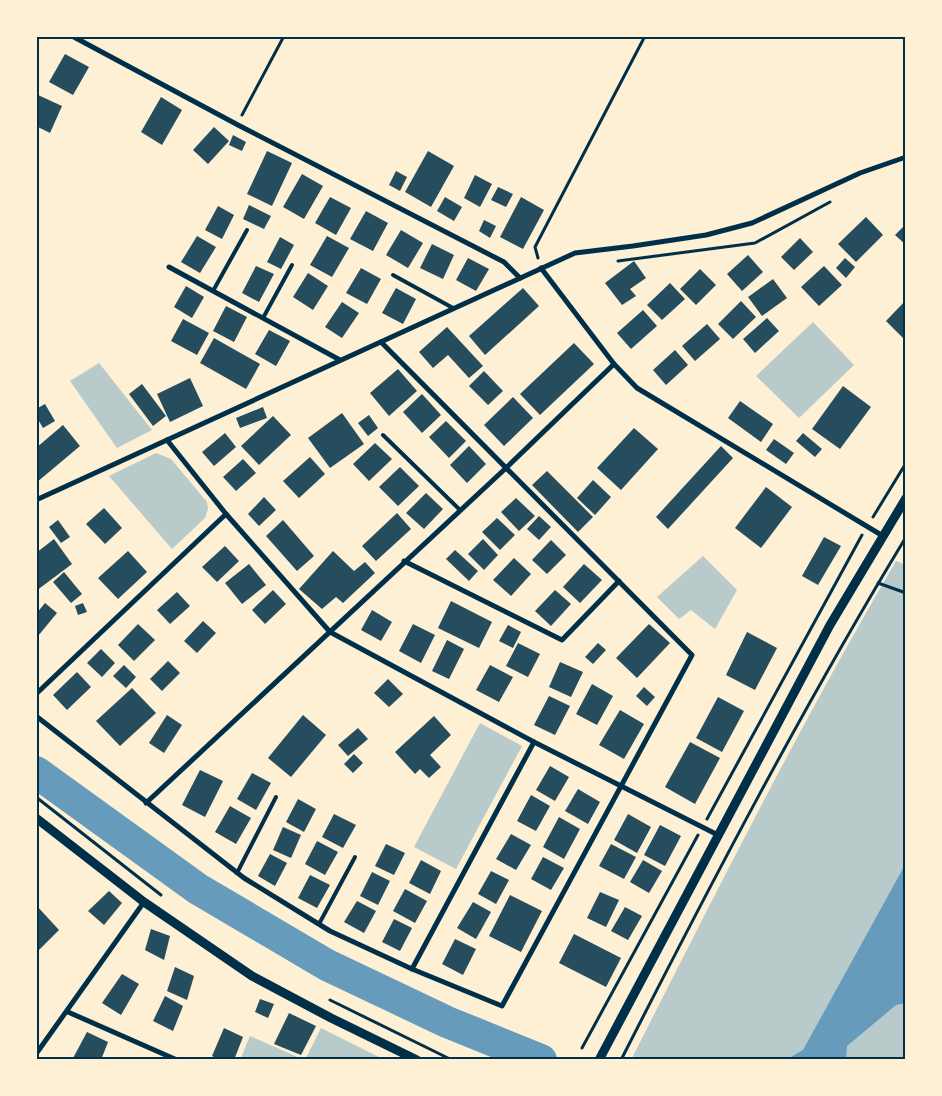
<svg xmlns="http://www.w3.org/2000/svg" width="942" height="1096" font-family="Quicksand,sans-serif">
<style>
.green{fill:#b9caca}
.water{fill:#669bbc}
.lines{fill:none;stroke-linecap:round;stroke-linejoin:round}
.river{stroke:#669bbc;stroke-width:32}
.building{fill:#264d5e}
.path{stroke:#003049;stroke-width:3}
.service{stroke:#003049;stroke-width:4}
.minor{stroke:#003049;stroke-width:5}
.tertiary{stroke:#003049;stroke-width:9}
.neatline{fill:none;stroke:#003049;stroke-width:2}
</style>
<rect width="100%" height="100%" fill="#fdf0d5"/>
<g class="green">
<path d="M813,322L854,365L799,418L756,376Z"/>
<path d="M99,363L152,430L117,448L70,381Z"/>
<path d="M156,453L171,459L207,502L208,509L205,518L172,549L109,476Z"/>
<path d="M703,556L737,590L715,629L691,610L679,619L657,597Z"/>
<path d="M896,561L906,565V1060H631C716,892 801,723 896,561Z"/>
<path d="M480,723L522,746L456,869L414,847Z"/>
<path d="M321,1028L385,1060H305Z"/>
<path d="M250,1036L300,1058L299,1060H240Z"/>
</g>
<path class="water" d="M906,863V1003L896,1005L847,1046L846,1060H786L803,1050Z"/>
<g class="lines">
<path class="river" d="M36,772L198,889L327,965L447,1022L541,1060"/>
</g>
<g class="building">
<path d="M65,54L89,67L73,95L49,82Z"/>
<path d="M38,95L62,106L50,133L36,126Z"/>
<path d="M161,97L182,110L162,145L141,132Z"/>
<path d="M214,127L229,141L208,164L193,150Z"/>
<path d="M233,135L246,142L242,151L229,145Z"/>
<path d="M267,151L292,163L272,206L247,194Z"/>
<path d="M428,151L454,166L431,207L405,192Z"/>
<path d="M396,171L407,177L400,191L389,185Z"/>
<path d="M302,174L323,186L304,219L283,207Z"/>
<path d="M475,175L492,184L480,207L464,198Z"/>
<path d="M498,187L513,194L506,207L491,200Z"/>
<path d="M330,197L351,208L336,235L315,223Z"/>
<path d="M445,197L462,207L454,221L437,211Z"/>
<path d="M521,197L544,210L523,249L500,237Z"/>
<path d="M249,205L271,216L264,229L243,219Z"/>
<path d="M218,206L234,215L222,239L205,230Z"/>
<path d="M366,211L388,223L373,251L350,239Z"/>
<path d="M866,217L883,235L856,262L838,244Z"/>
<path d="M484,220L496,226L490,238L479,231Z"/>
<path d="M906,224V245L895,235Z"/>
<path d="M401,230L423,243L408,268L386,255Z"/>
<path d="M197,236L216,247L200,273L181,262Z"/>
<path d="M327,236L349,248L332,277L310,265Z"/>
<path d="M280,237L294,245L281,269L267,262Z"/>
<path d="M800,238L813,252L794,270L781,257Z"/>
<path d="M432,244L454,255L443,279L420,268Z"/>
<path d="M748,255L763,272L742,291L727,274Z"/>
<path d="M468,258L489,269L476,291L456,280Z"/>
<path d="M845,258L855,267L846,278L836,268Z"/>
<path d="M634,261L646,278L630,289L636,296L622,305L605,283Z"/>
<path d="M256,266L274,274L259,302L242,293Z"/>
<path d="M824,266L842,285L819,306L801,287Z"/>
<path d="M361,268L381,279L367,304L346,293Z"/>
<path d="M700,269L716,285L696,305L680,289Z"/>
<path d="M308,273L328,286L313,310L293,297Z"/>
<path d="M773,279L787,298L762,316L748,297Z"/>
<path d="M670,283L685,299L662,320L647,305Z"/>
<path d="M186,286L204,297L192,318L174,307Z"/>
<path d="M396,288L416,299L403,324L382,313Z"/>
<path d="M523,288L539,306L485,355L469,336Z"/>
<path d="M906,300V341L886,321Z"/>
<path d="M741,301L756,317L733,339L718,324Z"/>
<path d="M342,302L359,313L342,338L325,327Z"/>
<path d="M226,306L247,317L234,342L213,331Z"/>
<path d="M643,310L657,326L631,349L617,333Z"/>
<path d="M767,318L779,331L755,353L743,339Z"/>
<path d="M183,319L209,333L197,355L171,341Z"/>
<path d="M707,324L720,339L695,361L682,346Z"/>
<path d="M447,327L483,366L469,378L448,355L433,368L419,352Z"/>
<path d="M269,330L290,341L276,366L255,354Z"/>
<path d="M214,338L260,364L246,389L200,363Z"/>
<path d="M574,343L594,364L540,415L520,394Z"/>
<path d="M675,350L688,365L666,385L653,370Z"/>
<path d="M398,369L417,391L389,416L370,393Z"/>
<path d="M484,371L503,391L488,405L469,386Z"/>
<path d="M190,378L203,406L170,422L157,394Z"/>
<path d="M142,384L166,416L153,426L129,394Z"/>
<path d="M843,386L871,407L840,449L812,429Z"/>
<path d="M422,394L441,415L422,433L403,412Z"/>
<path d="M513,397L533,418L504,446L484,425Z"/>
<path d="M740,401L773,424L761,442L728,418Z"/>
<path d="M45,404L55,421L43,428L36,416V409Z"/>
<path d="M263,407L267,418L240,428L236,418Z"/>
<path d="M342,413L364,444L330,468L308,438Z"/>
<path d="M369,415L378,428L368,436L358,423Z"/>
<path d="M273,416L291,435L259,465L241,446Z"/>
<path d="M446,421L466,441L449,458L429,437Z"/>
<path d="M63,425L80,446L36,483V448Z"/>
<path d="M634,428L658,449L621,490L597,468Z"/>
<path d="M225,433L236,447L214,466L202,452Z"/>
<path d="M803,433L822,449L815,457L796,441Z"/>
<path d="M774,439L794,453L786,464L766,450Z"/>
<path d="M375,443L392,459L369,481L353,464Z"/>
<path d="M469,446L486,464L467,483L450,465Z"/>
<path d="M721,446L733,458L668,529L656,517Z"/>
<path d="M310,457L325,474L299,498L283,481Z"/>
<path d="M243,459L256,473L236,491L223,477Z"/>
<path d="M400,467L419,486L398,506L379,487Z"/>
<path d="M547,471L593,517L578,532L532,485Z"/>
<path d="M593,480L611,497L595,515L577,498Z"/>
<path d="M766,487L792,507L761,548L735,528Z"/>
<path d="M426,493L443,509L424,529L406,513Z"/>
<path d="M264,497L276,510L259,526L248,514Z"/>
<path d="M516,498L535,516L519,531L501,512Z"/>
<path d="M104,508L122,528L105,544L86,524Z"/>
<path d="M397,513L411,529L376,561L362,546Z"/>
<path d="M539,516L551,527L539,540L527,529Z"/>
<path d="M497,518L515,535L500,550L482,532Z"/>
<path d="M58,520L70,537L61,543L49,527Z"/>
<path d="M283,520L314,556L297,571L266,536Z"/>
<path d="M824,537L841,546L818,585L802,576Z"/>
<path d="M54,539L72,564L36,591V553Z"/>
<path d="M483,539L498,555L484,570L468,554Z"/>
<path d="M551,540L566,555L547,574L532,560Z"/>
<path d="M225,546L239,561L217,582L202,567Z"/>
<path d="M455,550L478,571L469,581L446,559Z"/>
<path d="M128,551L147,572L118,599L98,578Z"/>
<path d="M333,551L354,571L365,562L375,573L343,603L336,597L322,609L299,589Z"/>
<path d="M514,558L531,574L511,596L493,580Z"/>
<path d="M249,564L266,585L242,604L225,583Z"/>
<path d="M584,564L602,580L580,603L563,587Z"/>
<path d="M64,572L82,594L71,603L53,582Z"/>
<path d="M273,590L286,604L265,624L252,610Z"/>
<path d="M555,590L571,604L551,626L535,611Z"/>
<path d="M177,592L190,606L170,624L157,610Z"/>
<path d="M451,601L492,622L479,648L438,628Z"/>
<path d="M45,603L57,613L38,636L36,635V614Z"/>
<path d="M83,603L87,612L78,615L75,606Z"/>
<path d="M372,610L392,622L381,641L361,630Z"/>
<path d="M203,621L216,633L197,653L184,641Z"/>
<path d="M138,624L155,640L134,661L118,645Z"/>
<path d="M413,624L435,635L421,663L399,651Z"/>
<path d="M649,624L670,643L637,678L616,658Z"/>
<path d="M508,625L521,632L513,648L499,641Z"/>
<path d="M747,632L777,648L755,690L726,675Z"/>
<path d="M447,640L464,649L449,679L432,671Z"/>
<path d="M518,643L540,654L528,677L506,666Z"/>
<path d="M598,643L606,650L593,664L585,657Z"/>
<path d="M101,649L115,663L102,677L87,663Z"/>
<path d="M168,661L180,673L162,691L150,679Z"/>
<path d="M560,662L583,672L571,697L549,687Z"/>
<path d="M124,665L136,677L126,688L113,676Z"/>
<path d="M490,665L513,677L499,702L476,690Z"/>
<path d="M77,672L91,687L67,710L53,695Z"/>
<path d="M388,679L403,694L389,707L374,693Z"/>
<path d="M592,684L613,696L597,725L576,714Z"/>
<path d="M644,687L655,697L647,706L636,696Z"/>
<path d="M132,688L156,713L120,746L96,721Z"/>
<path d="M549,696L570,706L555,735L534,725Z"/>
<path d="M718,697L744,711L722,752L696,738Z"/>
<path d="M620,710L644,724L624,759L599,745Z"/>
<path d="M167,715L182,725L164,753L149,743Z"/>
<path d="M303,715L326,735L291,777L268,758Z"/>
<path d="M434,716L451,735L430,755L441,767L429,778L420,769L415,774L395,752Z"/>
<path d="M358,728L368,739L348,756L338,745Z"/>
<path d="M690,742L720,758L695,804L665,787Z"/>
<path d="M354,754L363,763L353,773L344,764Z"/>
<path d="M550,766L569,777L555,801L536,790Z"/>
<path d="M200,770L223,781L205,817L182,805Z"/>
<path d="M252,773L271,783L256,810L237,799Z"/>
<path d="M578,789L600,802L588,824L565,811Z"/>
<path d="M531,795L550,806L536,831L517,821Z"/>
<path d="M298,799L316,809L304,832L286,822Z"/>
<path d="M230,806L251,818L236,844L215,832Z"/>
<path d="M334,814L356,825L343,848L322,837Z"/>
<path d="M628,814L651,827L637,853L614,840Z"/>
<path d="M559,817L580,829L564,859L543,847Z"/>
<path d="M660,825L681,836L665,866L644,855Z"/>
<path d="M283,827L301,835L291,858L273,850Z"/>
<path d="M511,834L531,845L516,870L496,859Z"/>
<path d="M317,841L338,852L325,875L305,864Z"/>
<path d="M386,844L405,853L394,875L375,866Z"/>
<path d="M611,844L636,857L624,879L599,866Z"/>
<path d="M270,854L287,863L275,886L258,876Z"/>
<path d="M543,857L564,868L551,890L531,879Z"/>
<path d="M421,860L441,871L430,894L409,883Z"/>
<path d="M643,860L662,871L649,893L630,882Z"/>
<path d="M491,871L509,880L496,904L478,894Z"/>
<path d="M372,872L390,881L378,905L360,896Z"/>
<path d="M310,875L330,885L317,908L298,898Z"/>
<path d="M405,889L427,901L415,923L393,911Z"/>
<path d="M109,891L122,903L104,925L88,911Z"/>
<path d="M600,892L619,900L606,927L587,918Z"/>
<path d="M510,895L542,911L521,952L489,936Z"/>
<path d="M357,901L376,911L364,933L344,922Z"/>
<path d="M473,902L491,912L476,939L457,928Z"/>
<path d="M36,905L59,930L36,953Z"/>
<path d="M625,907L642,916L628,940L611,931Z"/>
<path d="M394,919L412,928L400,951L382,942Z"/>
<path d="M151,929L170,936L164,960L145,950Z"/>
<path d="M574,934L621,958L606,987L559,963Z"/>
<path d="M455,939L476,949L463,975L442,964Z"/>
<path d="M175,967L194,976L187,1000L167,991Z"/>
<path d="M122,974L139,984L121,1015L102,1003Z"/>
<path d="M165,996L183,1006L173,1031L153,1021Z"/>
<path d="M260,999L274,1004L268,1018L255,1012Z"/>
<path d="M289,1013L316,1026L301,1055L274,1044Z"/>
<path d="M224,1028L243,1037L234,1060H220L212,1056Z"/>
<path d="M87,1032L108,1042L101,1060H72Z"/>
</g>
<g class="lines">
<g class="path">
<path d="M242,115L284,36"/>
<path d="M538,258L535,247L645,36"/>
<path d="M618,261L755,243L830,202"/>
<path d="M873,517L906,463"/>
<path d="M878,583L906,593"/>
<path d="M36,797L161,895"/>
<path d="M707,819L862,535"/>
<path d="M330,1000L452,1060"/>
<path d="M582,1048L698,835"/>
<path d="M621,1060C711,883 803,707 906,537"/>
</g>
<g class="service">
<path d="M393,275L453,308"/>
<path d="M213,291L247,230"/>
<path d="M263,318L292,265"/>
<path d="M383,435L460,510"/>
<path d="M237,873L276,797"/>
<path d="M319,924L355,857"/>
</g>
<g class="minor">
<path d="M72,36L238,125L504,262L520,278"/>
<path d="M169,267L340,360"/>
<path d="M541,268L614,364L637,388L883,536"/>
<path d="M167,440L226,514L330,632L534,742L718,835"/>
<path d="M36,500L575,253L633,246L706,235L752,223L860,173L906,157"/>
<path d="M404,561L562,640L619,581"/>
<path d="M36,694L226,514"/>
<path d="M36,716L244,878L330,931L412,969L502,1006L692,655L381,342"/>
<path d="M146,803L506,468L614,364"/>
<path d="M412,969L534,742"/>
<path d="M68,1012L177,1060"/>
<path d="M36,1054L144,902"/>
</g>
<g class="tertiary">
<path d="M36,818L144,902L252,976L331,1018L417,1060"/>
<path d="M599,1060L830,625L906,498"/>
</g>
</g>
<rect width="942" height="1096" fill="none" stroke="#fdf0d5" stroke-width="75"/>
<rect x="38" y="38" width="866" height="1020" class="neatline"/>
</svg>
